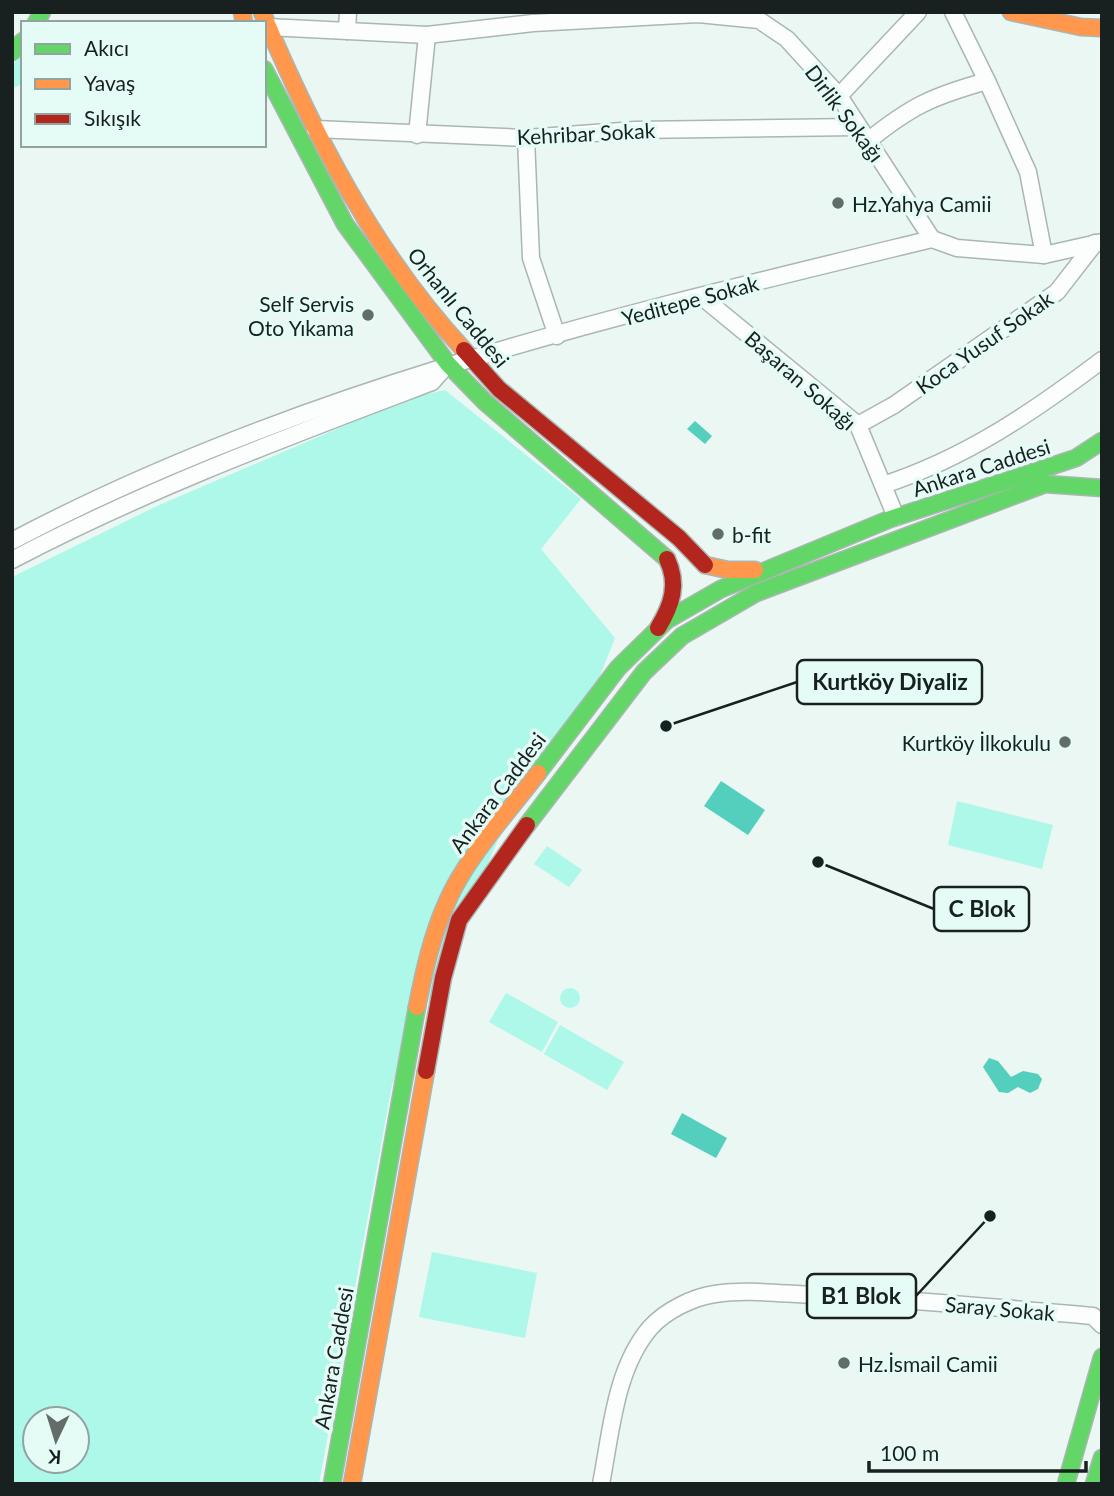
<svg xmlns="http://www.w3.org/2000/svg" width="1114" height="1496" font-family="Lato,sans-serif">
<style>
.green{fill:#aef8e9;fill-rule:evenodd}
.water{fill:#54cfbd}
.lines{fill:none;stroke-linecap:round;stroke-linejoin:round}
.street-casing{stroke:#abb6b3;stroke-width:19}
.fast-casing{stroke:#abb6b3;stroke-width:19}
.slow-casing{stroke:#abb6b3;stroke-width:19}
.jam-casing{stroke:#abb6b3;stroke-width:19}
.street{stroke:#fcfefd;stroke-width:16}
.fast{stroke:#63d668;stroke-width:16}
.slow{stroke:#ff974d;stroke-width:16}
.jam{stroke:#b3261e;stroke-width:16}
.poi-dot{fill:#626c69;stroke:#e5fcf6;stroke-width:2.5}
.labels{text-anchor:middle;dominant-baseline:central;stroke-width:7;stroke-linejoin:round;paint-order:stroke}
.street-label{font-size:21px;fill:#18211f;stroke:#e5fcf6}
.poi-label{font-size:21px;fill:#18211f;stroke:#e5fcf6;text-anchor:start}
.leader{fill:none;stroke:#18211f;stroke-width:2.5}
.callout-dot{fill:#18211f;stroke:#e5fcf6;stroke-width:2.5}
.callout{fill:#e5fcf6;stroke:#18211f;stroke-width:2.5}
.callout-label{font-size:23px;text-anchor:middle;font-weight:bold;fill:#18211f}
</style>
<rect width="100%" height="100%" fill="#eaf7f3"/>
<g class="green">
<path d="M23,55V83L12,89V65Z"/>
<path d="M445,390L581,499L541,549L615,638L596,686L526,775L392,1085L319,1484H12V577L157,506L409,398ZM35,1419H77V1461H35Z"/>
<path d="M957,801L1053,825L1042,869L948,845Z"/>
<path d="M547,846L582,870L569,887L534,864Z"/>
<circle cx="570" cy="998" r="10"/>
<path d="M506,993L558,1022L542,1052L489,1022Z"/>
<path d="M560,1025L624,1062L607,1090L544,1054Z"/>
<path d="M432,1252L537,1273L525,1338L419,1317Z"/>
</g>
<g class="water">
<path d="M695,421L712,436L705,444L687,429Z"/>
<path d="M721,781L765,810L748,835L704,806Z"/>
<path d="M989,1058L998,1061L1011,1077L1023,1071L1038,1074L1042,1079L1038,1089L1030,1093L1018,1087L1008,1093L999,1092L983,1067Z"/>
<path d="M682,1113L727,1138L716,1158L671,1134Z"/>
</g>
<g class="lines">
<defs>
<g id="street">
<path d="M953,12L987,81"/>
<path d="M268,27L427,35L533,23L698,14L759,20L787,39L839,96L932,239L957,248L1044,255L1102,242"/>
<path d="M347,31L348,12"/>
<path d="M839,96L918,12"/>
<path d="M315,129L526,138L635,130L856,127"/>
<path d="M417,135L427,35"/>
<path d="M526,138L531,258L557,336"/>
<path d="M868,141C911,106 933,96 987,81L1028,172L1044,255"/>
<path d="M702,297L858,425L896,517"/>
<path d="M858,425L894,405L1057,292L1095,243"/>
<path d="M883,485C966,458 1033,412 1102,360"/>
<path d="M12,541C299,389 619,315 932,239"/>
<path d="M12,560C147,489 290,436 432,382L446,366"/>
<path d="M601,1484C611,1433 615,1369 650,1328C665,1311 693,1297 715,1294C748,1289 783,1294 816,1295C909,1299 1001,1308 1093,1316L1102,1325"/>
</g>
<g id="fast">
<path d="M36,23L42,12"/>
<path d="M12,52L23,41"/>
<path d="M264,69L345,224L448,364L485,402L667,559"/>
<path d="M538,773L618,668L667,620L721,589L890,519L1076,458L1102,441"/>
<path d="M527,825L644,672L682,636L756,593L1045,484L1102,488"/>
<path d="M332,1484L417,1007"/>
<path d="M1066,1484L1102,1357"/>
<path d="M1094,1484L1102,1458"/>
</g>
<g id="slow">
<path d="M242,12L244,23"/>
<path d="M262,12C313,133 374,253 464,350"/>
<path d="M1011,12L1081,27L1102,28"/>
<path d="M705,565L728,570H755"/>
<path d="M417,1007C424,971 432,935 447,902C465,859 510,810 538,773"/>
<path d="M352,1484L426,1071"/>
</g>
<g id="jam">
<path d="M464,350L499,389L679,538L705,565"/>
<path d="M658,628C672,605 679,584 667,559"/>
<path d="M426,1071L443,978L459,920L527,825"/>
</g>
</defs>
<use href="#street" class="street-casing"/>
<use href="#fast" class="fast-casing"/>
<use href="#slow" class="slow-casing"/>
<use href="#jam" class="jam-casing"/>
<use href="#street" class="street"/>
<use href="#fast" class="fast"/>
<use href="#slow" class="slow"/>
<use href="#jam" class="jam"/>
</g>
<g class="poi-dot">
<circle cx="838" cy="203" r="7"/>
<circle cx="368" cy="315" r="7"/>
<circle cx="718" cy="534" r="7"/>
<circle cx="1065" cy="742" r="7"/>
<circle cx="844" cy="1363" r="7"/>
</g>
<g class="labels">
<g class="street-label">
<text transform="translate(845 113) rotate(53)">Dirlik Sokağı</text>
<text transform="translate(586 133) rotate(-3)">Kehribar Sokak</text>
<text transform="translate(690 300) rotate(-15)">Yeditepe Sokak</text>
<text transform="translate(459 307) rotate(51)">Orhanlı Caddesi</text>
<text transform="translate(984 342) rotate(-35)">Koca Yusuf Sokak</text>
<text transform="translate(801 380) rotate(41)">Başaran Sokağı</text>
<text transform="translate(981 467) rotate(-18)">Ankara Caddesi</text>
<text transform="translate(497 792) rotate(-53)">Ankara Caddesi</text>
<text transform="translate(1000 1308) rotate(5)">Saray Sokak</text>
<text transform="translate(333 1358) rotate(-80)">Ankara Caddesi</text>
</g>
<g class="poi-label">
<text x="852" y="203">Hz.Yahya Camii</text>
<text x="354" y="303" text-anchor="end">Self Servis<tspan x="354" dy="24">Oto Yıkama</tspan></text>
<text x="732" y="534">b-fit</text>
<text x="1051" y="742" text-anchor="end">Kurtköy İlkokulu</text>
<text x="858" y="1363">Hz.İsmail Camii</text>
</g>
</g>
<path class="leader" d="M666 726L797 682M818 862L934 909M990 1216L916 1296"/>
<g class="callout-dot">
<circle cx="666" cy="726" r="7"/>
<circle cx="818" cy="862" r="7"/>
<circle cx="990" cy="1216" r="7"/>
</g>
<g class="callout">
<rect x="797" y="660" width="185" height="44" rx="7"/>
<rect x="934" y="887" width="95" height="44" rx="7"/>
<rect x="807" y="1274" width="109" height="44" rx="7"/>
</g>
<g class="callout-label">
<text x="890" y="690">Kurtköy Diyaliz</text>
<text x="982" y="917">C Blok</text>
<text x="861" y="1304">B1 Blok</text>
</g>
<rect width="1114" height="1496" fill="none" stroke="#18211f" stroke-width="28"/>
<rect x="21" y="21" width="245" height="126" fill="#e5fcf6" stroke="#93a4a0" stroke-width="2"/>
<rect x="35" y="44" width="35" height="10" fill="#63d668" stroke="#93a4a0" stroke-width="2"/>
<text x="84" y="56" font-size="21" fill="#18211f">Akıcı</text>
<rect x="35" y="79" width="35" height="10" fill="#ff974d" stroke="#93a4a0" stroke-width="2"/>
<text x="84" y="91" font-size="21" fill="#18211f">Yavaş</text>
<rect x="35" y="114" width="35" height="10" fill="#b3261e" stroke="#93a4a0" stroke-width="2"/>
<text x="84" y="126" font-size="21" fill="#18211f">Sıkışık</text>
<g transform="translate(56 1440) rotate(184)"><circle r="33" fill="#e5fcf6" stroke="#93a4a0" stroke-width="2"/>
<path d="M0-5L12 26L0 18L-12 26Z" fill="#626c69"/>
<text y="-10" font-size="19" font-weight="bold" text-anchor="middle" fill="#18211f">K</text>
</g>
<path d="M869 1461v10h217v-10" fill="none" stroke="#18211f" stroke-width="3.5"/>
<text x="880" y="1461" font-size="21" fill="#18211f" stroke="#e5fcf6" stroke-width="5" paint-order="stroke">100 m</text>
</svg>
